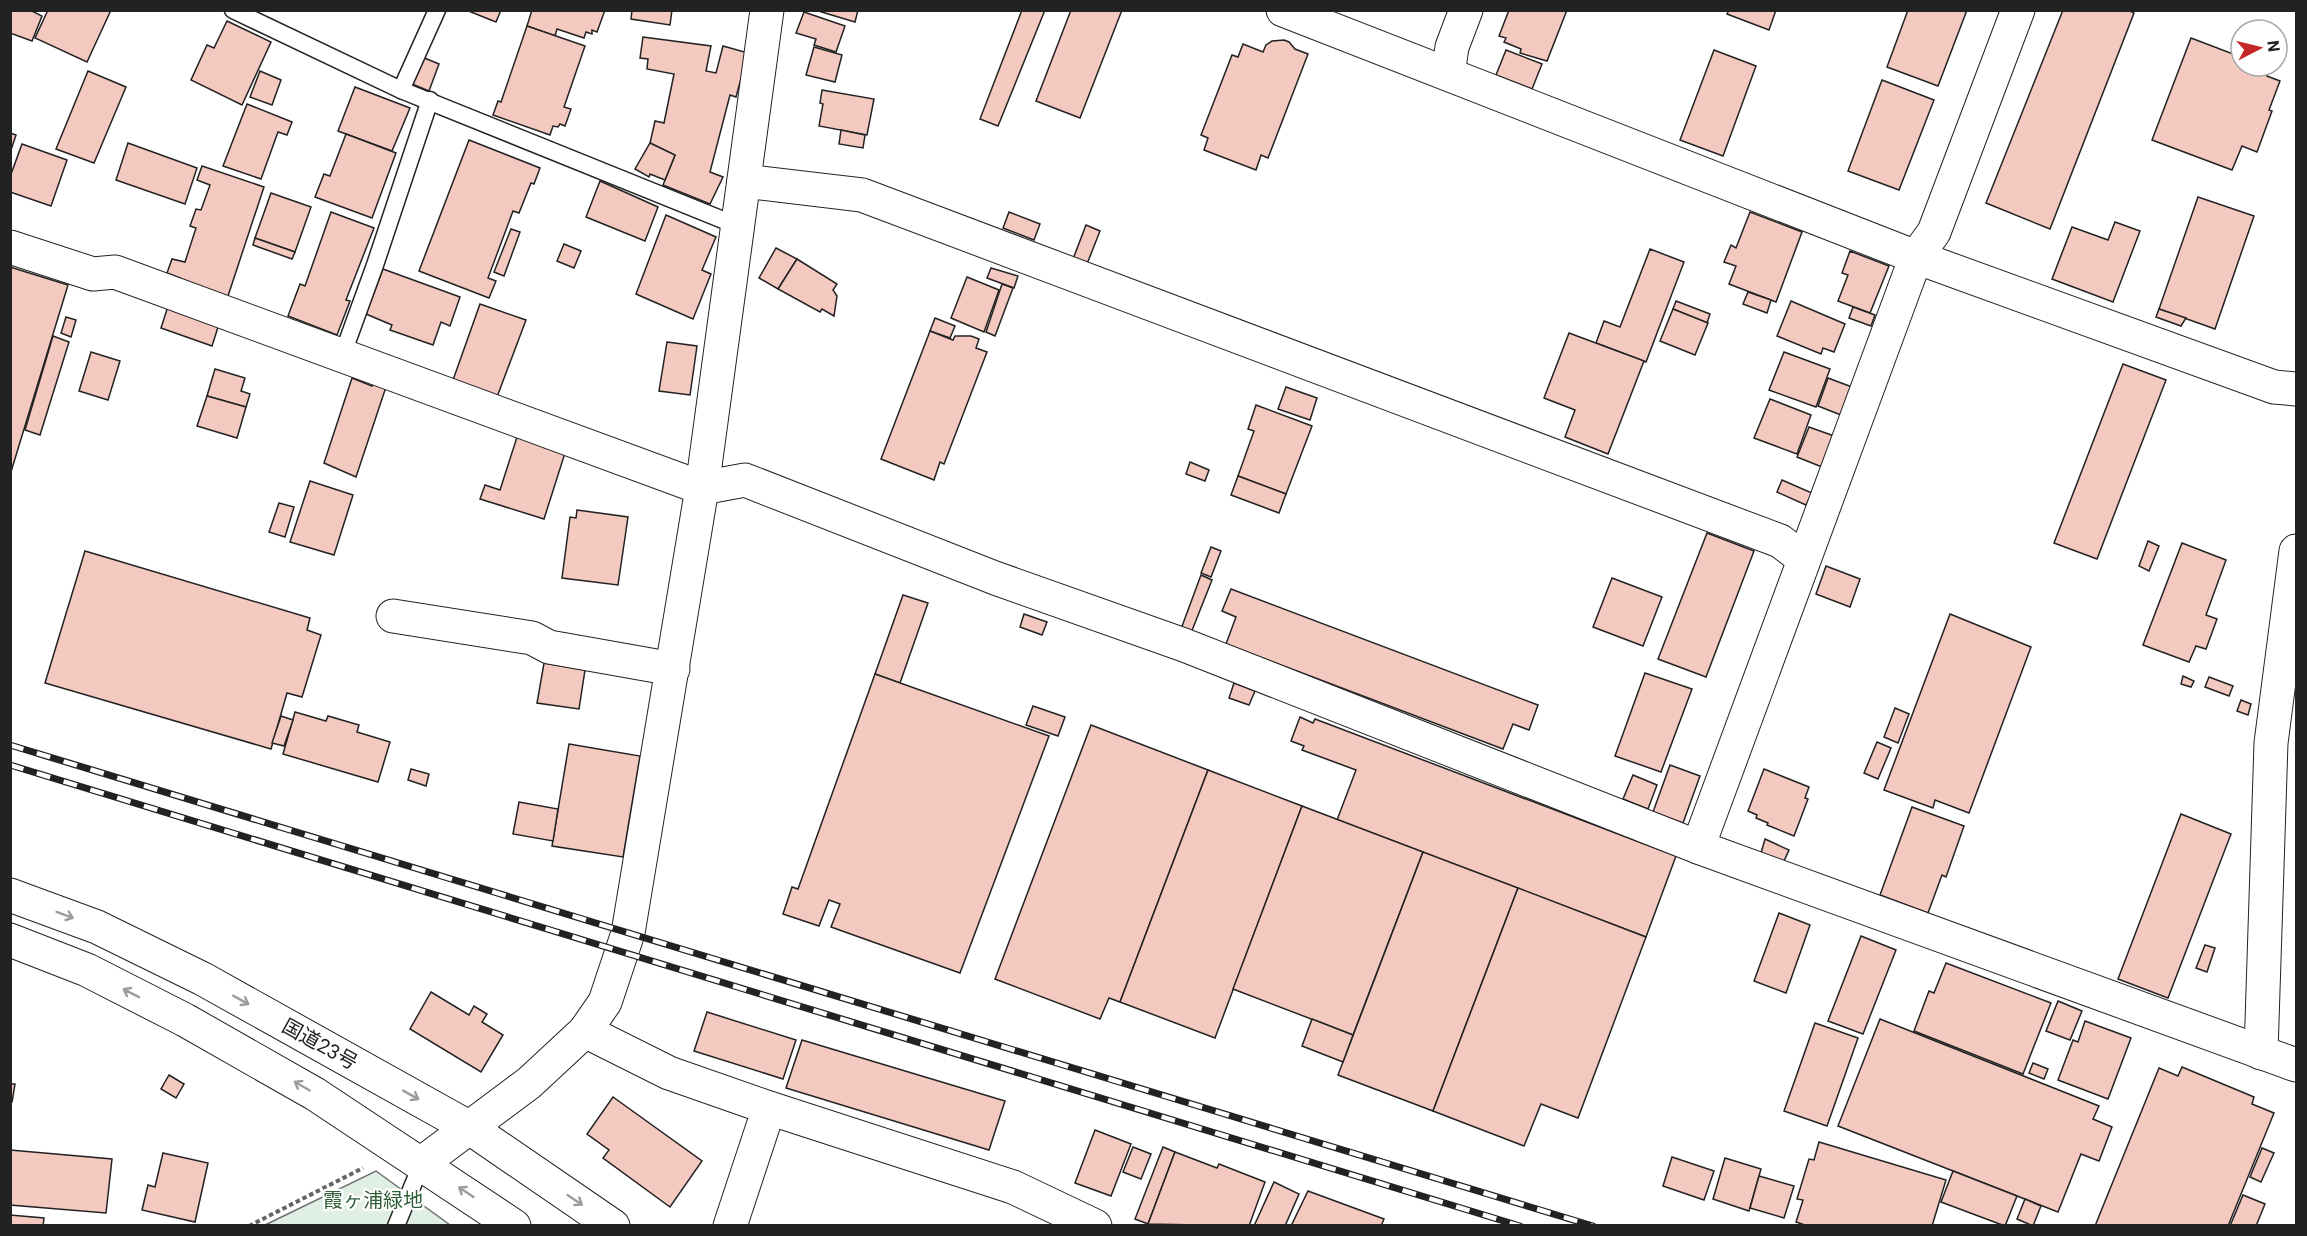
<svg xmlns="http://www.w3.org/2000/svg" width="2307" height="1236" font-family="Roboto,'Noto Sans JP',sans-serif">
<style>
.green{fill:#e0efe3;stroke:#6f6f6f;stroke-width:1.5}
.building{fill:#f3c9c0;stroke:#222;stroke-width:1.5}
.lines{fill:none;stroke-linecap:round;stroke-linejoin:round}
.lane-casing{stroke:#222;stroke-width:19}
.street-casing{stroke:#222;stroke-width:35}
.highway-casing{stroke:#222;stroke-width:35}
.path{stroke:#646464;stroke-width:4;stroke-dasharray:4.5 3;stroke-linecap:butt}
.lane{stroke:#fff;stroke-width:16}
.street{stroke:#fff;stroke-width:33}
.highway{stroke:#fff;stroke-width:33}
.rail-casing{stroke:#222;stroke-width:7}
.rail{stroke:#fff;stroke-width:4.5;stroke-dasharray:14;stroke-linecap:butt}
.oneway{stroke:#9c9c9c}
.labels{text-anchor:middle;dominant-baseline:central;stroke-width:4.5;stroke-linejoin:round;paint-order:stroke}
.street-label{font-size:20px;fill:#222;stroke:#fff}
.park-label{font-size:20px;fill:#2f5e38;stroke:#fff}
</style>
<rect width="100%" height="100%" fill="#fff"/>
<path class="green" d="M376,1171L450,1225L263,1226Z"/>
<g class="building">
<path d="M10,10H30L42,16L32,41L10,33Z"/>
<path d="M48,10H111L87,62L35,38Z"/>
<path d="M466,10H501L496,22Z"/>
<path d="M532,10H605L597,32L592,30V34L586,32L584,38L557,29L555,36L527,26Z"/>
<path d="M632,10H672L670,25L631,19Z"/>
<path d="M815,10H858L855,22Z"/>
<path d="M1022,10H1045L998,126L980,119Z"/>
<path d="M1071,10H1122L1080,118L1036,101Z"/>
<path d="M1509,10H1567L1547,61L1520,53L1521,49L1504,42L1506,38L1499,36Z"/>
<path d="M1729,10H1776L1769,30L1727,14Z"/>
<path d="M1908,10H1967L1938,86L1887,67Z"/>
<path d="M2063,10H2128L2134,13L2050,229L1986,203Z"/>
<path d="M804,12L845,26L836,52L814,45L816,39L796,33Z"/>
<path d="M227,21L271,42L242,105L191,80L207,45L214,48Z"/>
<path d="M527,26L585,46L564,107L571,109L565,126L560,124L558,127L553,126L550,135L493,115L498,101L501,102Z"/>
<path d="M643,37L711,46L706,71L716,73L723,46L748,53L736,97L730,95L710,172L723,177L710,204L663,185L675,155L650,143L655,121L664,123L674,74L647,69L648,59L640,58Z"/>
<path d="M2191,38L2241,57V66L2271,68L2267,76L2280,81L2269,110L2272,111L2257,152L2242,146L2232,170L2152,140Z"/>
<path d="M1284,40L1289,42L1295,49L1308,54L1268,158L1261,155L1256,170L1204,150L1208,138L1201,135L1232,55L1238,57L1243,44L1263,52L1266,45L1272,41Z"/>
<path d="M814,47L842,55L835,82L806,75Z"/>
<path d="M1506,50L1542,64L1532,89L1496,75Z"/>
<path d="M1714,50L1756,66L1723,156L1680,140Z"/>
<path d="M422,57L439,64L429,91L412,84Z"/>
<path d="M88,71L126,87L94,163L56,149Z"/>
<path d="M260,71L281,80L272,105L250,97Z"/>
<path d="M1882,80L1934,100L1899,190L1848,171Z"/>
<path d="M355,87L410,108L392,151L338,131Z"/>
<path d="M822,90L874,99L867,135L819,126L823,104L820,103Z"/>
<path d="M247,104L292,122L287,135L278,132L261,179L223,166Z"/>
<path d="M841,130L865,135L863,148L839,144Z"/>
<path d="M10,133L16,135L10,153Z"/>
<path d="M346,134L396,153L372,218L315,197L324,174L330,176Z"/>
<path d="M469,140L540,168L534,184L531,183L519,213L513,211L488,278L496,281L489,298L419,271Z"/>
<path d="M128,143L197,168L185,204L116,180Z"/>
<path d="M650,143L675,155L665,180L650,174L649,177L635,169Z"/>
<path d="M22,144L67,160L51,206L10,192V177Z"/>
<path d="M202,166L264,187L227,299L178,283L180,278L167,273L172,259L185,262L196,228L190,226L196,209L201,210L210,185L197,180Z"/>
<path d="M600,181L658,207L645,241L586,217Z"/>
<path d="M271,193L311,207L295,252L255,238Z"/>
<path d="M2198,197L2254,216L2215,329L2159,309Z"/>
<path d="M331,212L374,228L346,300L350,301L337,335L288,316L300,284L305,286Z"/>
<path d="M1009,212L1040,224L1034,240L1003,228Z"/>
<path d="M1750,212L1802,232L1776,302L1729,284L1736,266L1724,262L1731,245L1736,248Z"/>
<path d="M666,215L716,237L702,270L711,274L693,319L636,294Z"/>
<path d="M2115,222L2140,231L2113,302L2052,279L2072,227L2108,240Z"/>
<path d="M1086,225L1100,231L1087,264L1073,259Z"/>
<path d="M511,229L520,232L504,276L494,272Z"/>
<path d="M255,238L295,252L292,259L253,245Z"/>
<path d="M564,244L581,251L574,268L557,261Z"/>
<path d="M776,248L797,259L778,289L759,278Z"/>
<path d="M1650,249L1684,262L1646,362L1596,343L1604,321L1620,327Z"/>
<path d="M1850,251L1889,266L1870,313L1838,301L1848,275L1842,273Z"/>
<path d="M797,259L837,284L833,290L837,296L834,316L822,309L820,312L778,289Z"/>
<path d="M10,267L68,285L10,475Z"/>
<path d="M991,268L1018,276L1014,288L987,278Z"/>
<path d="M383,269L460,297L450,326L441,322L433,345L390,330L392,325L366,314Z"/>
<path d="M967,277L999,290L984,332L951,318Z"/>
<path d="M1002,284L1013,288L995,336L986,332Z"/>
<path d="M1748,292L1771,300L1767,313L1743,304Z"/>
<path d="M1676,301L1710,314L1707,323L1673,309Z"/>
<path d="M1791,301L1845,324L1834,352L1823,348L1821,354L1777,336Z"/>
<path d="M169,303L220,321L212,346L161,328Z"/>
<path d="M480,304L526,320L497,397L453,380Z"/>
<path d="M1853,307L1875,315L1871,326L1849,318Z"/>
<path d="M1673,309L1708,323L1695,355L1660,341Z"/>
<path d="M2159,309L2186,318L2181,326L2156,317Z"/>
<path d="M66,317L76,320L71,337L61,333Z"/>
<path d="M935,318L955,326L950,338L930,331Z"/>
<path d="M930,331L953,340L955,336H971L979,339L976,348L987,352L944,464L940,462L934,480L881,459Z"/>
<path d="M1569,333L1644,361L1608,454L1565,437L1575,410L1544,398Z"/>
<path d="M53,336L69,342L40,435L25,430Z"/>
<path d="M667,342L697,346L690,395L659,391Z"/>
<path d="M91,352L120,361L108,400L79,391Z"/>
<path d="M1784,352L1830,369L1816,407L1769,390Z"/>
<path d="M2123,364L2166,380L2097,559L2054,543Z"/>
<path d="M215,369L245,378L241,391L250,394L246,407L207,396Z"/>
<path d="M352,378L372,386L374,382L386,387L356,477L324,463Z"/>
<path d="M1828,378L1852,387L1841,415L1818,406Z"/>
<path d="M1286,387L1317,398L1310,420L1278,409Z"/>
<path d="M207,396L246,407L237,438L197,426Z"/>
<path d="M1770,399L1811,415L1797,454L1754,438Z"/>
<path d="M1256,405L1312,426L1286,494L1238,476L1254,431L1248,429Z"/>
<path d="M1809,427L1834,436L1822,467L1797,457Z"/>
<path d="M518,434L565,453L544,519L480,499L485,485L500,490Z"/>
<path d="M1190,462L1209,470L1205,481L1186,474Z"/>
<path d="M1238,476L1286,494L1279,513L1231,495Z"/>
<path d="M1782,480L1812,493L1806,505L1777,492Z"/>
<path d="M310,481L353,495L334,555L290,542Z"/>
<path d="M279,503L294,507L285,537L269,532Z"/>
<path d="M577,510L628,517L618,585L562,578L570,517L576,518Z"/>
<path d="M1707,533L1754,551L1706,677L1658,659Z"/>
<path d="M2148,541L2159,546L2149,571L2139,566Z"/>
<path d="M2182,543L2226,560L2206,615L2217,619L2206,649L2196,646L2189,662L2143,645Z"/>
<path d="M1211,547L1221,551L1211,577L1201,573Z"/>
<path d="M85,551L310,618L307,630L321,635L302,697L287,693L271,749L45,683Z"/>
<path d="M1826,566L1860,579L1850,607L1816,594Z"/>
<path d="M1201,575L1212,580L1191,633L1181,629Z"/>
<path d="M1612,578L1662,597L1643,646L1593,627Z"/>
<path d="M1231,589L1538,705L1529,730L1513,724L1503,749L1226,644L1236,617L1222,611Z"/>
<path d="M903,595L928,603L900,683L875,674Z"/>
<path d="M1024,614L1047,622L1042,635L1020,627Z"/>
<path d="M1950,614L2031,647L1969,813L1935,800L1933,808L1884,790Z"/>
<path d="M544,663L585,670L579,709L537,703Z"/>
<path d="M1645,673L1692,689L1661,772L1615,756Z"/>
<path d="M875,674L1049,736L960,973L831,927L840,904L829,900L819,926L783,914L792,887L798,889Z"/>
<path d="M2183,676L2194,681L2191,687L2181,684Z"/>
<path d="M2209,677L2233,686L2229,696L2205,687Z"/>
<path d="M1234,683L1255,691L1249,705L1229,698Z"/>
<path d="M2241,700L2251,704L2248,715L2237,711Z"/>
<path d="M1033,706L1065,717L1058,736L1026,725Z"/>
<path d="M1895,708L1909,714L1898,743L1884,737Z"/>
<path d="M295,712L326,721L328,716L359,725L357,732L390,742L378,782L283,754Z"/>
<path d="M281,716L293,720L284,746L272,743Z"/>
<path d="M1300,717L1313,723L1315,719L1676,856L1646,937L1337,820L1356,770L1302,750L1304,746L1291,741Z"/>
<path d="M1091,725L1208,770L1120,1002L1109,998L1100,1019L995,979Z"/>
<path d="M1877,742L1891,748L1878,779L1864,773Z"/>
<path d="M569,744L640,756L623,857L552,846Z"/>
<path d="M1670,765L1700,776L1683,823L1653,812Z"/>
<path d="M411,769L429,774L426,786L408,780Z"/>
<path d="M1764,769L1809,787L1805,798L1808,799L1794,836L1767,825L1768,823L1756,818L1757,815L1748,811Z"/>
<path d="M1208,770L1302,806L1215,1038L1120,1002Z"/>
<path d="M1633,775L1657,785L1648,809L1623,799Z"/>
<path d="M519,802L558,809L553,841L513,834Z"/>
<path d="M1302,806L1423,852L1353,1035L1233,989Z"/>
<path d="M1912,807L1964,826L1946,877L1942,875L1928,913L1880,895Z"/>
<path d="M2181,814L2231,834L2168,998L2118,979Z"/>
<path d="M1765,839L1789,850L1784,861L1761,853Z"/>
<path d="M1423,852L1518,888L1433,1111L1338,1075Z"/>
<path d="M1518,888L1646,937L1578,1118L1541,1104L1524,1146L1433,1111Z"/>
<path d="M1779,913L1810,925L1786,993L1754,981Z"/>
<path d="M1861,936L1896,950L1863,1034L1828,1021Z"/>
<path d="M2205,945L2215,948L2207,972L2196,968Z"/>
<path d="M1946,963L2051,1003L2023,1074L1914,1031L1929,991L1934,993Z"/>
<path d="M431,992L469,1015L474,1006L487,1014L482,1022L503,1035L481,1072L410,1029Z"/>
<path d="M2058,1001L2082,1011L2070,1040L2046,1031Z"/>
<path d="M707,1012L796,1040L783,1079L694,1051Z"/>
<path d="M1312,1019L1353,1035L1343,1062L1302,1046Z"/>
<path d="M1880,1019L2099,1106L2093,1119L2112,1127L2099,1161L2081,1154L2058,1212L1838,1126Z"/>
<path d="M2085,1021L2131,1038L2108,1099L2058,1080L2073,1040L2078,1042Z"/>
<path d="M1815,1023L1858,1038L1827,1126L1784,1111Z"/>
<path d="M802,1040L1005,1101L989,1150L786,1088Z"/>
<path d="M2033,1063L2048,1069L2044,1079L2029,1073Z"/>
<path d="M2182,1067L2254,1097L2252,1104L2274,1113L2228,1226H2095L2159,1068L2178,1076Z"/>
<path d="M169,1075L184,1084L176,1098L161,1089Z"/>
<path d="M10,1084H15L12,1102H10Z"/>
<path d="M613,1097L702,1161L670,1207L603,1158L609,1150L587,1134Z"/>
<path d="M1095,1130L1131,1144L1111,1196L1075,1183Z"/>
<path d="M1819,1142L1946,1180L1932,1226H1808L1796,1222L1803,1200L1797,1199L1809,1159L1814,1160Z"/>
<path d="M1133,1147L1151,1154L1141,1179L1123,1172Z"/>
<path d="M1163,1147L1175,1152L1148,1224L1135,1219Z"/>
<path d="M2262,1148L2274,1153L2261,1182L2250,1177Z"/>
<path d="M10,1150L112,1159L106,1213L10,1205Z"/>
<path d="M1175,1152L1217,1168L1219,1164L1265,1182L1249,1226L1148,1224Z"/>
<path d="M163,1153L208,1163L195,1222L142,1210L148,1185L155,1187Z"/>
<path d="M1672,1157L1714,1171L1704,1200L1663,1186Z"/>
<path d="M1725,1158L1761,1169L1749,1211L1713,1199Z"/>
<path d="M1953,1171L2017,1196L2005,1226L1941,1202Z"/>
<path d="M1759,1176L1794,1186L1784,1218L1750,1208Z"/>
<path d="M1274,1182L1299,1194L1285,1226H1254Z"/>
<path d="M1308,1191L1384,1219L1381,1226H1291Z"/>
<path d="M2243,1195L2265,1204L2256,1226H2230Z"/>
<path d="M2025,1199L2041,1206L2033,1226L2017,1219Z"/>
<path d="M10,1215L44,1218L43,1226H10Z"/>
</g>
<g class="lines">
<defs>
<g id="lane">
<path d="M233,10L401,90L738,226"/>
<path d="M401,90L437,10"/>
<path d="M342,356L375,265L430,100"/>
<path d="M396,1226L422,1163"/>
</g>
<g id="street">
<path d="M1283,10L1916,257L2274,387L2296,389"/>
<path d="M1448,74L1452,47L1466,10"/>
<path d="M744,181L862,195L1780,541L1804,559"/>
<path d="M10,247L93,274L115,272L702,488L745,480L995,578L1184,645L1698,847L2296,1065"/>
<path d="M393,616L532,638L549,647L673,669"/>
<path d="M1698,847L1916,257L1934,232L2018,10"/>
<path d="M585,1031L669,1073L769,1108L1013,1187L1095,1226"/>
<path d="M2261,1053L2271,743L2296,551"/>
<path d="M422,1163L529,1083L585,1031L605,1002L628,933L702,488L767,10"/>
<path d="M730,1226L769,1108"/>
</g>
<g id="highway">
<path d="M10,895L97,927L203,979L470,1128L613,1226"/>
<path d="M10,940L87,970L185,1020L315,1094L514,1226"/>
</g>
</defs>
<use href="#lane" class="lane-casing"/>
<use href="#street" class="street-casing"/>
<use href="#highway" class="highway-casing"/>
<path class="path" d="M249,1226L363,1168"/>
<use href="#lane" class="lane"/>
<use href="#street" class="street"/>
<use href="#highway" class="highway"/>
<defs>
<g id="rail">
<path d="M10,745L1593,1226"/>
<path d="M10,765L1520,1226"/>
</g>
</defs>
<use href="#rail" class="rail-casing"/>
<use href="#rail" class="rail"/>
</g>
<defs><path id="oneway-shaft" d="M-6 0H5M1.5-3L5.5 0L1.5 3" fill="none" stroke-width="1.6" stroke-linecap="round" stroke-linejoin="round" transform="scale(1.5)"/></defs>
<g class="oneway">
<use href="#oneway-shaft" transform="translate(65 915) rotate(20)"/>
<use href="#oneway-shaft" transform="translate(131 993) rotate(-153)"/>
<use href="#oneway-shaft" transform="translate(241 1000) rotate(29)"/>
<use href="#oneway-shaft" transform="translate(302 1086) rotate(-150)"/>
<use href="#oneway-shaft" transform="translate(411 1095) rotate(29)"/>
<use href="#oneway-shaft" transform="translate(466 1192) rotate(-146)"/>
<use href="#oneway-shaft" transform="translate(575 1200) rotate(34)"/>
</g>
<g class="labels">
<g class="street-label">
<text transform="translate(320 1044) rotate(29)">国道23号</text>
</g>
<g class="park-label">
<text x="373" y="1200">霞ヶ浦緑地</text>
</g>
</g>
<rect width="2307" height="1236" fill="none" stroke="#222222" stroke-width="24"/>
<g transform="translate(2259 48) rotate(83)"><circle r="28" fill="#ffffff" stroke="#a7a7a7" stroke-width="1.5"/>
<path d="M0-4.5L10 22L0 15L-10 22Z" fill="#c62828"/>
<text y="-9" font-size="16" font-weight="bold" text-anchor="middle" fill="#222222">N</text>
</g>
</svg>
